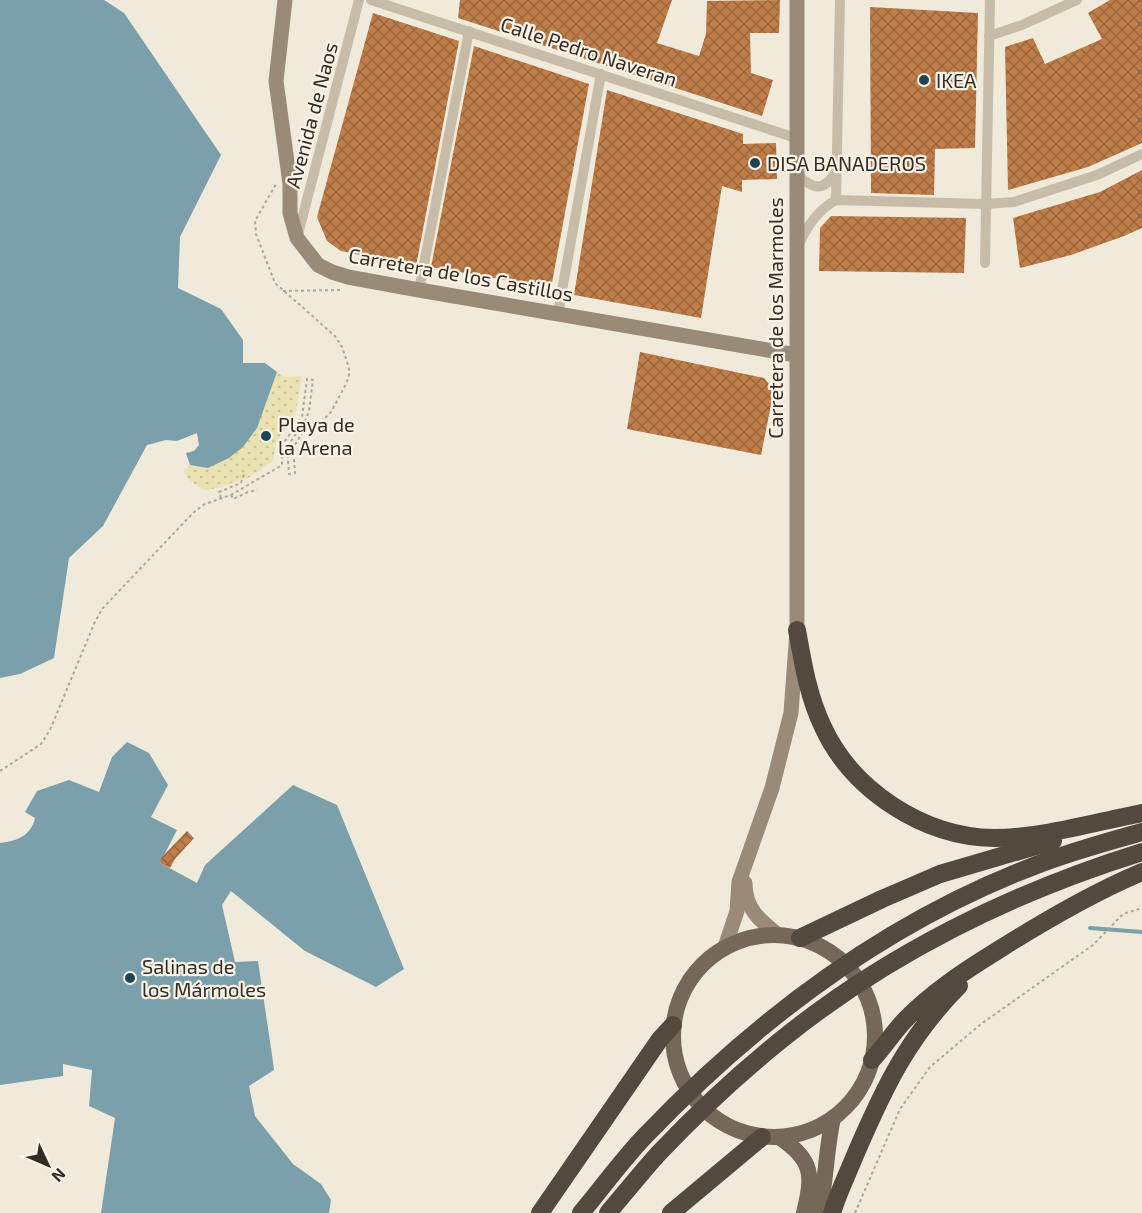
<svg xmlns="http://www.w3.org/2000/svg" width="1142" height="1213" font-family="'Exo 2',sans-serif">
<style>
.sand{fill:url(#sand-dots)}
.water{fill:#7b9fab}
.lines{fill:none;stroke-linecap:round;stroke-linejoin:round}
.stream{stroke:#7b9fab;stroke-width:4}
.building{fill:url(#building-cross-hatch)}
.path{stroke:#b3a691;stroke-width:2;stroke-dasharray:3 3;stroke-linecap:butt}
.minor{stroke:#c7bca7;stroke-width:10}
.secondary{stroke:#9a8b78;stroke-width:15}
.primary{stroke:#756859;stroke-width:16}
.motorway{stroke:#54493e;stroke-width:18}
.poi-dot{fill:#1f4552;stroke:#f8f3e6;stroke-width:2}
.labels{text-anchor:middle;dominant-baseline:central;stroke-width:4.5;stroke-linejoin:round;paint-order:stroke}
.street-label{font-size:20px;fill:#342d27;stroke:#f8f3e6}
.poi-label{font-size:20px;fill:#342d27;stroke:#f8f3e6;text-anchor:start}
</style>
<defs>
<pattern id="sand-dots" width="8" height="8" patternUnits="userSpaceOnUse" patternTransform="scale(1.5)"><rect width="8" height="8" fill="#eae2b2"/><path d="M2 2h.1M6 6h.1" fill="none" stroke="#c9c299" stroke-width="1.8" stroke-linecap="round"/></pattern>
<pattern id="building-cross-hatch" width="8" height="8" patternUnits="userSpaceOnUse" patternTransform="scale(1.5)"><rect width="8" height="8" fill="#bf7d49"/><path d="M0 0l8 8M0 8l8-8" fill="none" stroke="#9c673d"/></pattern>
</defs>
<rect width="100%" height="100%" fill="#f0eada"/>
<path class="sand" d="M277,372L284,377L302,376L296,412L276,443L273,461L248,478L206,491L188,479L184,471L190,465L208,468L266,404Z"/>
<g class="water">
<path d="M0,0H104L124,13L221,155L180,237L178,288L221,309L243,340V363H265L277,372L257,428L243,447L229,458L208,468L190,465L186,453L194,451L199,445L197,433L177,441L166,440L147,445L103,526L69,558L54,658L20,674L0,678Z"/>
<path d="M127,742L149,753L168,785L151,817L177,830L160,863L197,883L205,865L293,785L337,805L404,969L376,987L305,951L231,891L222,905L235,962L258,961L272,1055L274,1070L249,1086L255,1116L293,1164L321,1184L331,1200L329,1213H101L115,1118L89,1106L92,1070L63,1064V1076L0,1085V843C17,841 31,836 35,818L25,812L37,791L69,780L99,792L112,757Z"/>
</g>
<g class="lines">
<path class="stream" d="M1090,928L1142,932"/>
</g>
<g class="building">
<path d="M460,0H672L657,43L699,56L706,34L707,1L780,0L779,33H750L751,73L773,80L762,116L458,18Z"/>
<path d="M1110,0H1142V143L1088,167L1008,190L1005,47L1033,38L1045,64L1102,39L1088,13Z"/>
<path d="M870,7L978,13L975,148L935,149L934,195L871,193Z"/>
<path d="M373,13L459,41L416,266L341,251L327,241L317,217Z"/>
<path d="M474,46L589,84L551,288L431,267Z"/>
<path d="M607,90L743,134V144L776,143L777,179L742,180V192L722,186L701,318L574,295Z"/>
<path d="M1142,170V228L1124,236L1071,255L1020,268L1013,218L1100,192Z"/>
<path d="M831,216L966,218L964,273L819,271L820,228Z"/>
<path d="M640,352L764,378L774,390L761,455L627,429Z"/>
<path d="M187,831L194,838L175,859L170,868L160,863L162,857Z"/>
</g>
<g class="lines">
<g class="path">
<path d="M283,291L340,290"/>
<path d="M231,495L233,499L248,492L257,490"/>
<path d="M221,498L219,492L241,483L244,474"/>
<path d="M0,771L41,744L50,730L94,624L102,609L193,513L205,504L231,495L282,465V445L302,417L307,379L313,380L309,411L306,419L287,447L289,474L295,473L293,448L304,430L320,423L331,412L346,384L349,375V368L342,347L335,336L275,283L266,260L256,234L255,221L276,184"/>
<path d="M855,1213L900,1109L930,1067L981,1024L1093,945L1123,914L1142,908"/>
</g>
<g class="minor">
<path d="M371,0L796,138"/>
<path d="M989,36L1022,25L1077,0"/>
<path d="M796,174C813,189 823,193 836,172"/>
<path d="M836,200L840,0"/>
<path d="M297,238L359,0"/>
<path d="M799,244C808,225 817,211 836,200L985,204L1014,202L1097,175L1142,154"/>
<path d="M985,263L990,0"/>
<path d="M419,290L469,31"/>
<path d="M558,313L601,74"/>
</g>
<g class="secondary">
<path d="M285,0L276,81L290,184V213L297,238L318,265L332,272L348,277L419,290L796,355"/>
<path d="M745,883C745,908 759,920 777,934"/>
<path d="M725,947L737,911L739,882L772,788L791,713L797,630V0"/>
</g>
<g class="primary">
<circle cx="774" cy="1036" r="101"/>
<path d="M779,1137C814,1160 813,1176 804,1213"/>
<path d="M819,1213C826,1182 826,1150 833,1118"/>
</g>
<g class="motorway">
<path d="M797,630C803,663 808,696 823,727C852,790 923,837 994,838C1042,838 1095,822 1142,813"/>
<path d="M800,938L882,899L940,874L1053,841"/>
<path d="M872,1060C883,1048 893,1033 904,1021C932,992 966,970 1000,949C1046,920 1092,893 1142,872"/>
<path d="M540,1213L660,1039L673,1025"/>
<path d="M581,1213C602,1188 622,1160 645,1136C755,1021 885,923 1034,866C1069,852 1106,842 1142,832"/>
<path d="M608,1213C625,1193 641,1173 658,1154C695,1115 740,1073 781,1040C887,954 1013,892 1142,852"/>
<path d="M671,1213L762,1137"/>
<path d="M832,1213C838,1193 848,1173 856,1153C884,1088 908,1037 959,986"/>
</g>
</g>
<g class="poi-dot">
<circle cx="924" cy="80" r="6"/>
<circle cx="755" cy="163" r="6"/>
<circle cx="266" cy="436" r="6"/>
<circle cx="130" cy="978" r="6"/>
</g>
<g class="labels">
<g class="street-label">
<text transform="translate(589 51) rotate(18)">Calle Pedro Naveran</text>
<text transform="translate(311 115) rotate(-75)">Avenida de Naos</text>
<text transform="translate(461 274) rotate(10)">Carretera de los Castillos</text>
<text transform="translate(775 318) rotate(-90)">Carretera de los Marmoles</text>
</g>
<g class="poi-label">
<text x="936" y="80">IKEA</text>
<text x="767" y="163">DISA BANADEROS</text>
<text x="278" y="424">Playa de<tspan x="278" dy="23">la Arena</tspan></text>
<text x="142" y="966">Salinas de<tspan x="142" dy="23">los Mármoles</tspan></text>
</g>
</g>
<g transform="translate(48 1165) rotate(134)" stroke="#f8f3e6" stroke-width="4.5" paint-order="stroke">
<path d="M0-4.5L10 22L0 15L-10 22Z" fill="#342d27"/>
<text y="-9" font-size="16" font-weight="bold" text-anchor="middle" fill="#342d27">N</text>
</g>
</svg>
